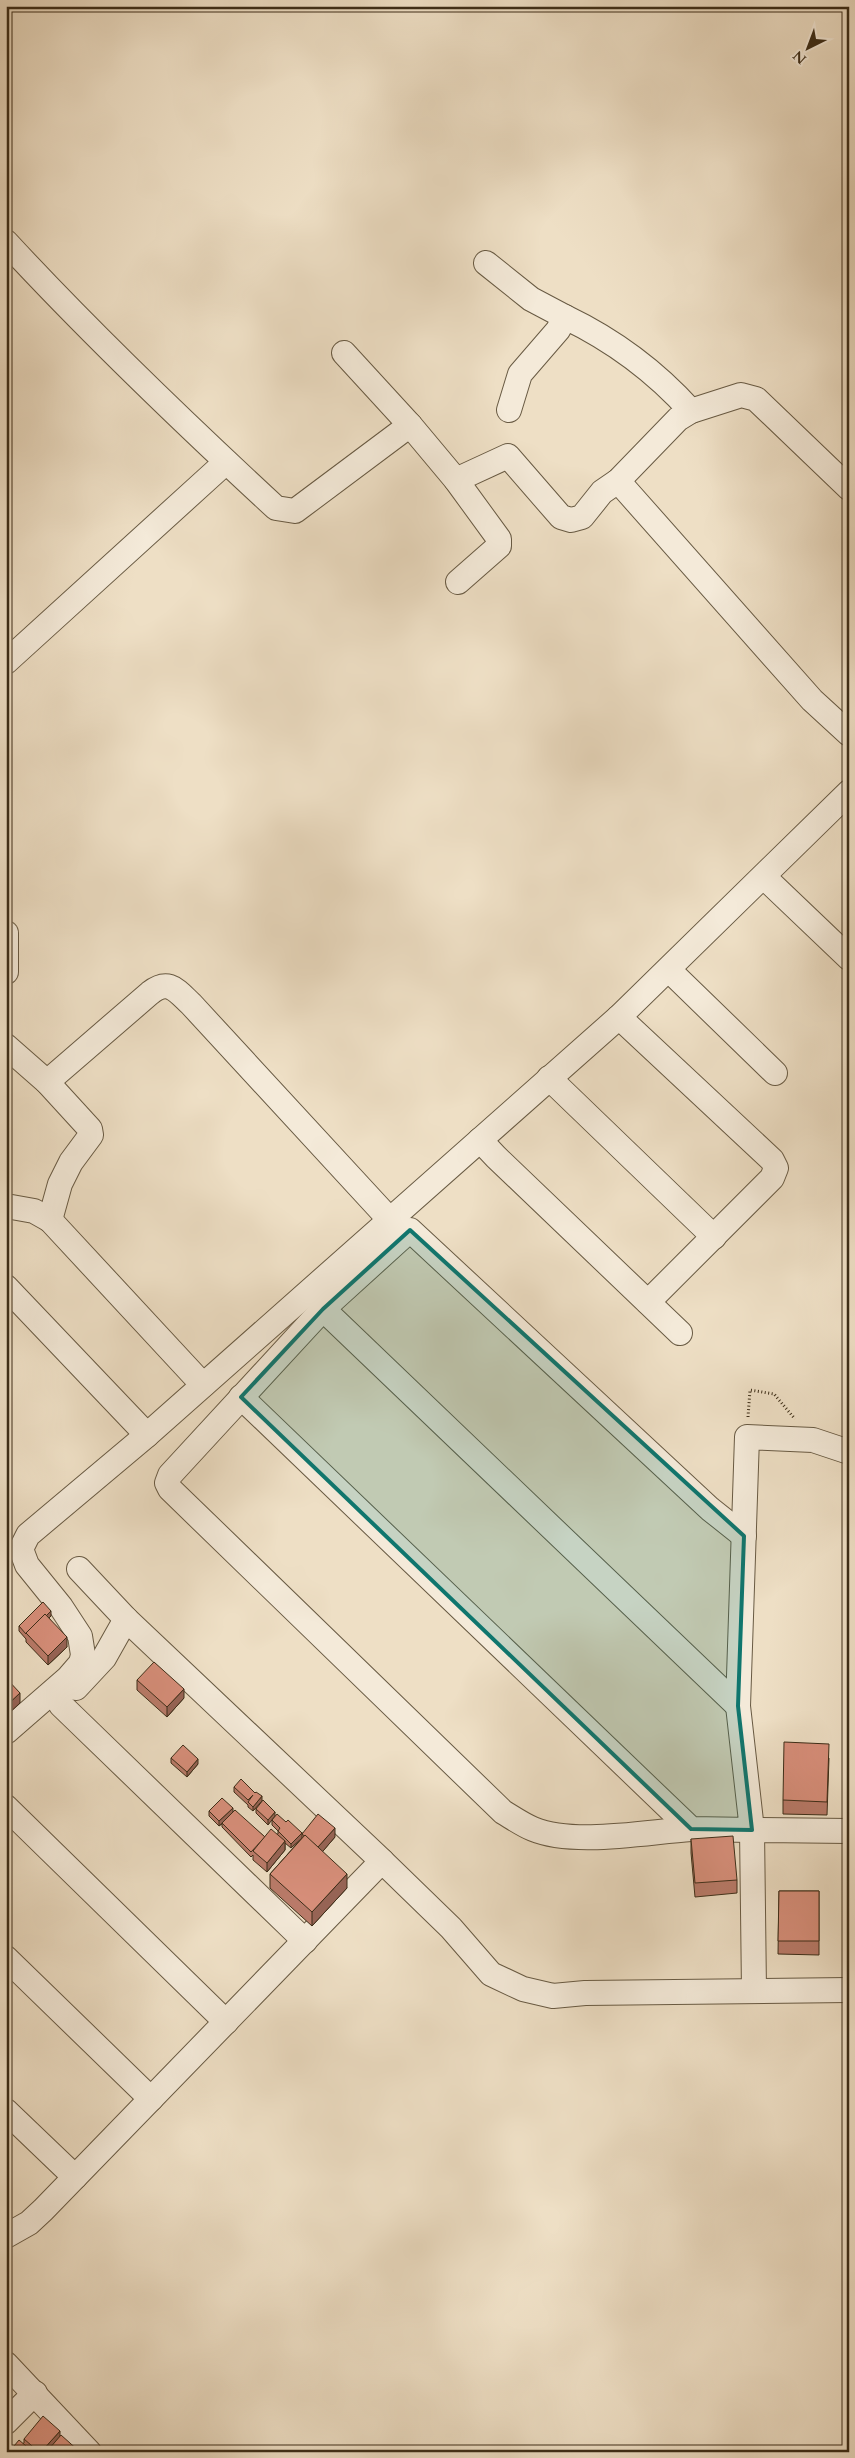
<svg xmlns="http://www.w3.org/2000/svg" width="855" height="2458" font-family="Cardo,serif">
<style>
.lines{fill:none;stroke-linecap:round;stroke-linejoin:round}
.minor-casing{stroke:#685a43;stroke-width:26}
.path{stroke:#3c2d18;stroke-width:3;stroke-dasharray:1 2.5;stroke-linecap:butt}
.minor{stroke:#f4ead9;stroke-width:24}
.wall{fill:#ba7b6a;stroke:#3c2d18}
.shaded-wall{fill:#976456;stroke:#3c2d18}
.building{fill:#d88f7b;stroke:#3c2d18}
.marked{fill:#0f766e;fill-opacity:0.2;stroke:#0f766e;stroke-width:4;stroke-linejoin:round}
</style>
<rect width="100%" height="100%" fill="#eedfc5"/>
<filter id="stains"><feTurbulence type="fractalNoise" baseFrequency=".004" numOctaves="4"/><feColorMatrix values="0 0 0 0 .2 0 0 0 0 .09 0 0 0 0 .02 0 0 0 .5 -.17"/></filter>
<radialGradient id="worn" r=".72"><stop offset=".6" stop-color="#630" stop-opacity="0"/><stop offset="1" stop-color="#630" stop-opacity=".3"/></radialGradient>
<g class="lines">
<defs>
<g id="minor">
<path d="M6,242C92,335 183,422 276,508L295,511L410,425"/>
<path d="M486,263L531,299L565,317"/>
<path d="M344,353L410,425L456,480L508,456L561,517L571,520L582,517L602,492L618,481L678,419L691,411L741,395L756,399L849,488"/>
<path d="M509,410L520,374L558,330L565,317C613,340 656,372 691,411"/>
<path d="M456,480L499,539V546L458,582"/>
<path d="M618,481L812,700L849,734"/>
<path d="M6,662L226,462"/>
<path d="M764,877L849,958"/>
<path d="M6,933V972"/>
<path d="M669,970L775,1073"/>
<path d="M619,1017L772,1160L776,1168L772,1178L648,1302"/>
<path d="M6,1046L47,1082L90,1129L91,1135L71,1162L60,1184L50,1220"/>
<path d="M549,1078L714,1237"/>
<path d="M47,1082L150,993C169,978 177,991 191,1004L391,1221"/>
<path d="M480,1140L496,1157L680,1333"/>
<path d="M6,1206L34,1211L50,1220L203,1385"/>
<path d="M6,1287L147,1435"/>
<path d="M323,1309L738,1706"/>
<path d="M241,1397L691,1829L752,1830L738,1706L747,1437L813,1440L849,1452"/>
<path d="M79,1569L126,1619L382,1861"/>
<path d="M76,1688L104,1658L126,1619"/>
<path d="M61,1705L305,1941"/>
<path d="M6,1732L68,1678L81,1663L83,1655L80,1636L61,1607L27,1565L21,1549L28,1535L147,1435L619,1017L849,792"/>
<path d="M6,1807L226,2022"/>
<path d="M691,1829C646,1832 574,1846 533,1829C523,1825 513,1818 503,1812L170,1489L167,1483L170,1475L323,1309L410,1230L710,1509L744,1536"/>
<path d="M6,1958L151,2099"/>
<path d="M754,1991L752,1830L849,1831"/>
<path d="M6,2111L75,2177"/>
<path d="M6,2236L29,2223L43,2210L382,1861L451,1928L491,1974L523,1989L553,1996L585,1993L849,1990"/>
<path d="M6,2364L89,2452"/>
<path d="M6,2422L35,2393"/>
</g>
</defs>
<use href="#minor" class="minor-casing"/>
<path class="path" d="M748,1417L750,1390L774,1394L795,1419"/>
<use href="#minor" class="minor"/>
</g>
<g class="wall">
<path d="M51,1616L49,1618L67,1647L48,1665L26,1642V1639L19,1631V1626Z"/>
<path d="M137,1680L184,1698L167,1717L137,1690Z"/>
<path d="M171,1758L198,1764L187,1777L171,1763Z"/>
<path d="M829,1758L827,1815L783,1814V1800Z"/>
<path d="M234,1787L255,1793L262,1801L253,1811L248,1807V1805L234,1792Z"/>
<path d="M256,1809L275,1812L268,1825L256,1813Z"/>
<path d="M209,1811H233L265,1837L278,1834V1831L272,1825V1820L286,1822L302,1833L335,1837L322,1852L347,1888L312,1926L270,1888V1874L302,1838L291,1848L285,1843V1850L267,1872L253,1860V1855L251,1857L222,1827V1824L219,1826L209,1816Z"/>
<path d="M691,1839L737,1880V1893L695,1897L691,1853Z"/>
<path d="M779,1891H819V1955L778,1954Z"/>
<path d="M60,2436L80,2452H9L24,2443V2439Z"/>
</g>
<g class="shaded-wall">
<path d="M51,1611V1616L30,1637L27,1634Z"/>
<path d="M67,1637V1647L48,1665V1656Z"/>
<path d="M184,1689V1698L167,1717V1707Z"/>
<path d="M20,1693V1703L6,1716V1706Z"/>
<path d="M198,1759V1764L187,1777V1772Z"/>
<path d="M262,1796V1801L253,1811V1807Z"/>
<path d="M233,1808V1813L219,1826V1821Z"/>
<path d="M275,1812V1816L268,1825V1820Z"/>
<path d="M335,1828V1837L318,1857V1847Z"/>
<path d="M302,1833V1838L291,1848V1844Z"/>
<path d="M285,1841V1850L267,1872V1863Z"/>
<path d="M347,1874V1888L312,1926V1912Z"/>
<path d="M60,2431V2440L49,2449V2452H41Z"/>
</g>
<g class="building">
<path d="M43,1602L51,1611L46,1616L45,1614L26,1633V1634L19,1626Z"/>
<path d="M45,1614L67,1637L48,1656L26,1633Z"/>
<path d="M154,1662L184,1689L167,1707L137,1680Z"/>
<path d="M6,1678L20,1693L6,1706Z"/>
<path d="M784,1742L829,1744L827,1802L783,1800Z"/>
<path d="M183,1745L198,1759L187,1772L171,1758Z"/>
<path d="M241,1779L255,1793L256,1792L262,1796L253,1807L248,1802L253,1795L248,1800L234,1787Z"/>
<path d="M222,1798L233,1808L219,1821L209,1811Z"/>
<path d="M263,1800L275,1812L268,1820L256,1809Z"/>
<path d="M235,1810L265,1837L251,1852L222,1823Z"/>
<path d="M277,1814L286,1822L288,1820L302,1833L291,1844L278,1831L280,1828L272,1820Z"/>
<path d="M318,1814L335,1828L318,1847L302,1834Z"/>
<path d="M271,1829L285,1841L267,1863L253,1851Z"/>
<path d="M305,1835L347,1874L312,1912L270,1874Z"/>
<path d="M733,1836L737,1880L695,1883L691,1839Z"/>
<path d="M779,1891H819V1941H778Z"/>
<path d="M43,2416L60,2431L41,2452H39L24,2439Z"/>
<path d="M61,2435L80,2452H52L49,2449Z"/>
<path d="M19,2440L33,2452H9Z"/>
</g>
<path class="marked" d="M410,1230L744,1536L738,1706L752,1830L691,1829L241,1397L323,1309Z"/>
<rect width="855" height="2458" fill="none" stroke="#eedfc5" stroke-width="25"/>
<rect x="8" y="8" width="840" height="2443" fill="none" stroke="#3c2d18" stroke-width="2.5"/>
<rect x="12" y="12" width="830" height="2433" fill="none" stroke="#3c2d18"/>
<g transform="translate(808 48) rotate(222)" stroke="#f4ead9" stroke-width="4" paint-order="stroke">
<path d="M0-4L9 19L0 12L-9 19Z" fill="#3c2d18"/>
<text y="-8" font-size="14" font-weight="bold" text-anchor="middle" fill="#3c2d18">N</text>
</g>
<rect width="100%" height="100%" filter="url(#stains)"/>
<rect width="100%" height="100%" fill="url(#worn)"/>
</svg>
